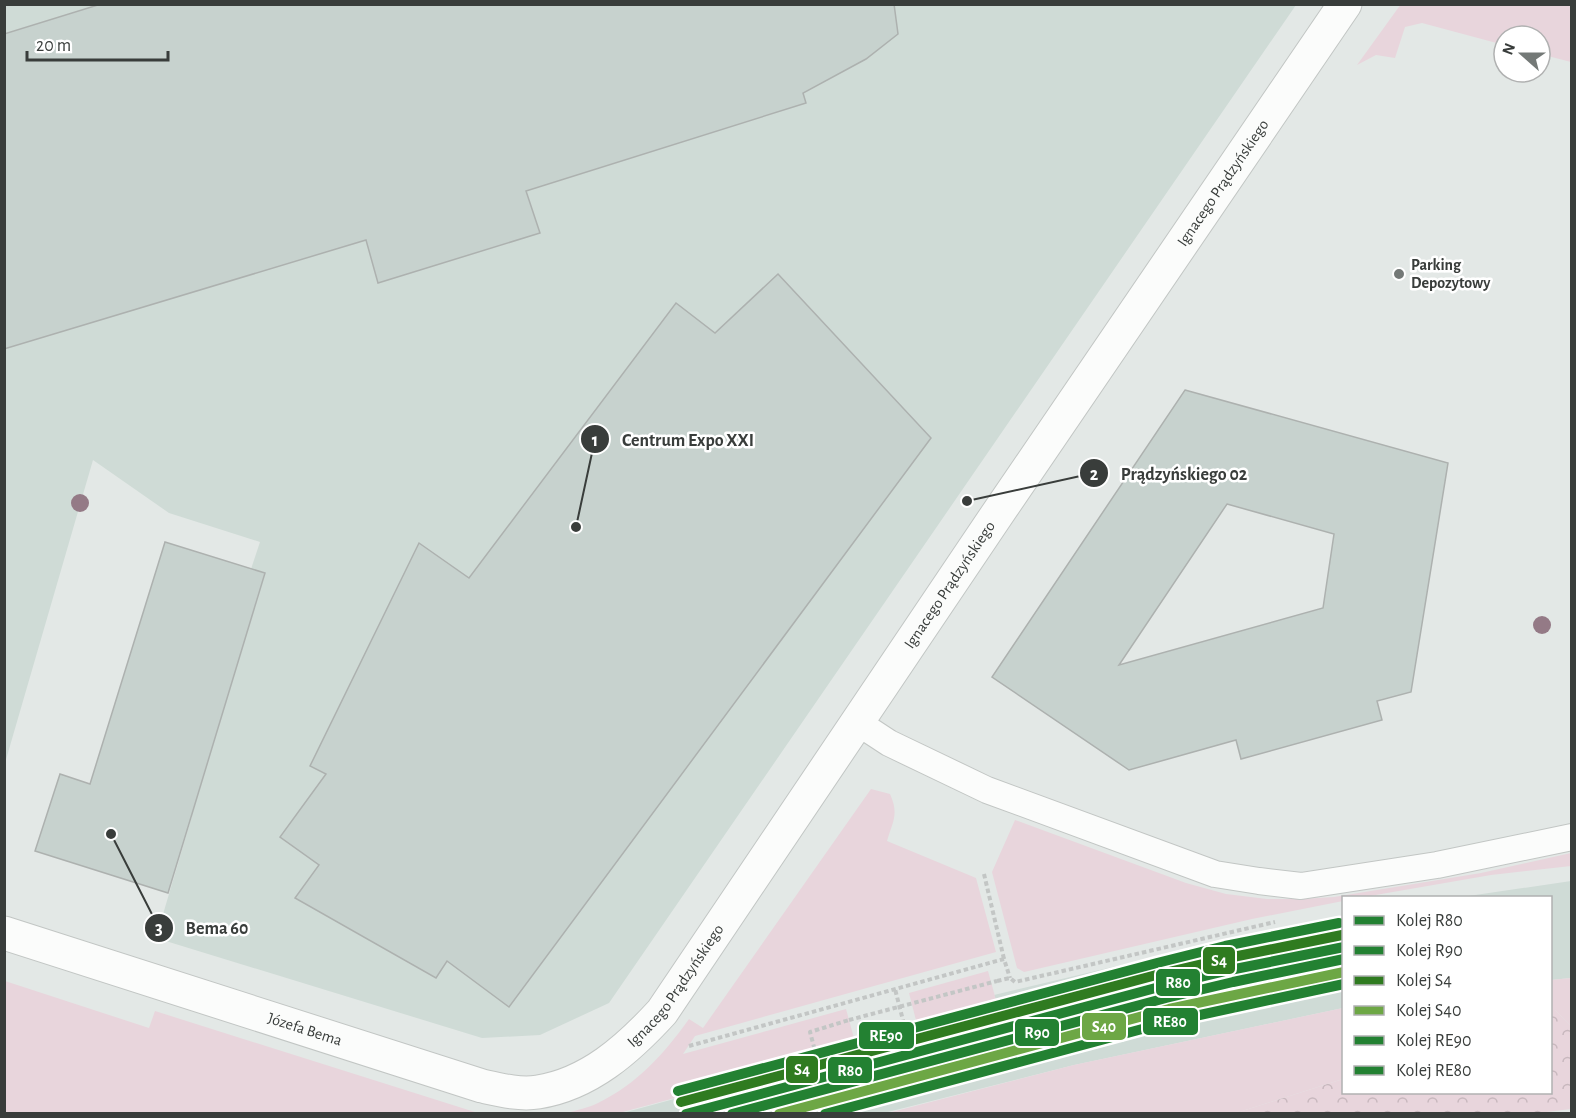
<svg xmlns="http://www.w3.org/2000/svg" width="1576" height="1118" font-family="'Alegreya Sans',sans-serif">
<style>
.built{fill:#cfdbd6}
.grass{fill:#e8d5dc}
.forest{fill:url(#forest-crowns)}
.building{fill:#c7d2ce;stroke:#adb1af;stroke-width:1.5;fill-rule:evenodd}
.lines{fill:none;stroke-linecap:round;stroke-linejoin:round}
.service-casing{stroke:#c2c6c4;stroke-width:28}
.minor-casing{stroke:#c2c6c4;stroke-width:35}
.path{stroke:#c3c6c5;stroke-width:4;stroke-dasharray:4.5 3;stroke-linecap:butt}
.service{stroke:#fbfcfb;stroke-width:26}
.minor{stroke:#fbfcfb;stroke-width:33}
.path-bridge{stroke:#c3c6c5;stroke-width:4;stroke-dasharray:4.5 3;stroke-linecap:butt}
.rail-1-casing{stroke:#fff;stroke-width:15}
.rail-2-casing{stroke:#fff;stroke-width:15}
.rail-3-casing{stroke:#fff;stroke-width:15}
.rail-4-casing{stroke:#fff;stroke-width:15}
.rail-5-casing{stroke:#fff;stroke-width:15}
.rail-6-casing{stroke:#fff;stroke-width:15}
.rail-1{stroke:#238132;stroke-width:10}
.rail-2{stroke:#238132;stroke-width:10}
.rail-3{stroke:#2f7b20;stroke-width:10}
.rail-4{stroke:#6da745;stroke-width:10}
.rail-5{stroke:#238132;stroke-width:10}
.rail-6{stroke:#238132;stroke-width:10}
.tree{fill:#947a86}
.poi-dot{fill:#747977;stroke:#fff;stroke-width:2}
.labels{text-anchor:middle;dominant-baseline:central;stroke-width:5;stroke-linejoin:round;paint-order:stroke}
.street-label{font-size:16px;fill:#393d3b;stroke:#fff}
.poi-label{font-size:16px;font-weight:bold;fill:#393d3b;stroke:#fff;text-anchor:start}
.leader{fill:none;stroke:#393d3b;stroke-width:2}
.callout-dot{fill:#393d3b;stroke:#fff;stroke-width:2}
.mark-label{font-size:18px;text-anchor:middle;font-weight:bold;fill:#fff}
.callout-label{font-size:18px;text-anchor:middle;font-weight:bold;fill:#393d3b;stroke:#fff;stroke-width:5;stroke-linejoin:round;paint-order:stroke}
.line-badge{stroke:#fff;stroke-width:2}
.badge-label{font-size:16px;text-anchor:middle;font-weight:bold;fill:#fff}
</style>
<defs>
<pattern id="forest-crowns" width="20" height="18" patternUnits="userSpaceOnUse" patternTransform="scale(1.5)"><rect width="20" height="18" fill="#e8d5dc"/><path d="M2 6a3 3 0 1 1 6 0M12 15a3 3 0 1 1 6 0" fill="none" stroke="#c8b8be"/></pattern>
</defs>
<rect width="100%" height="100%" fill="#e3e8e6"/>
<g class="built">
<path d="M5,5H1296L609,1003L540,1035L482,1038L156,938L192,816L191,815L265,573L251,569L260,542L169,513L93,460L5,763Z"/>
<path d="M1571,881V978L1551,980L1550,898H1455Z"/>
<path d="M1343,917V1008L1074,1065L884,1113L619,1114L998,1011L994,995L1155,957Z"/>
</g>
<g class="grass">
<path d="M1401,4L1571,5V62L1540,54V36H1504V45L1422,23L1405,27L1395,58L1376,55L1357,65Z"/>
<path d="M871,789L890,794C899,814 893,821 887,841L976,878L996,952L695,1036L683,1054L846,1009L857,1049L619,1113H567C577,1110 588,1108 598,1103C637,1084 664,1054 689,1019L703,1028Z"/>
<path d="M1015,820L1186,883L1226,894L1267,899H1301L1334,897L1481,873L1571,853V866L1491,875L1364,897L1344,898L1343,901L1252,919L1024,972L1017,968L992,872Z"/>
<path d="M988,971L999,1011L919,1032L909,993Z"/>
<path d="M1571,978V1026L1555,1010H1551L1550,980Z"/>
<path d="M5,981L149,1028L155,1011L478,1113H5Z"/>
<path d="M1343,1008V1079L1236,1113L884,1114L1074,1065Z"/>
</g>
<path class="forest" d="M1551,1010H1555L1571,1026V1109L1531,1114L1236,1113L1343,1079L1344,1092H1550Z"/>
<g class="building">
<path d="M101,4H894L898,34L866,59L803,93L806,103L526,191L540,233L378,283L366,240L4,349V34Z"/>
<path d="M778,274L931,438L509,1007L447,961L436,978L295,898L319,865L280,837L326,774L310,766L419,543L469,578L676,303L715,333Z"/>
<path d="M1185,390L1448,463L1411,692L1377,701L1382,720L1241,759L1236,740L1129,770L992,677ZM1227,504L1334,534L1323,608L1119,665Z"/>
<path d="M165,542L265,573L168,893L35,851L60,774L90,784Z"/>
</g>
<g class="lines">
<defs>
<path id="service" d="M857,722L889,743L987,790L1215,874L1259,881L1301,886L1437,865L1572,837"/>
<g id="minor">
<path id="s1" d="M4,933L482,1086C500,1090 520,1095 538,1092C589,1084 628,1049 662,1012L994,519L1345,4"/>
</g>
</defs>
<use href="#service" class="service-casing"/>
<use href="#minor" class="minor-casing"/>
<g class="path">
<path d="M984,874L1004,959"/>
<path d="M997,981L1010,978L1015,982L1275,922"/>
<path d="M689,1046L1004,959L1010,978"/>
<path d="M815,1052L905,1028L895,989"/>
<path d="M832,1114L810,1032L849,1020"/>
</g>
<use href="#service" class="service"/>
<use href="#minor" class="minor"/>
<path class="path-bridge" d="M849,1020L997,981"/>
<defs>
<path id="rail-1" d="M686,1114L1163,986L1230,970L1344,947"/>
<path id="rail-2" d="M732,1114L1166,998L1233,982L1344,959"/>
<path id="rail-3" d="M681,1102L1160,974L1228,958L1342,935"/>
<path id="rail-4" d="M779,1114L1169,1009L1344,972"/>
<path id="rail-5" d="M678,1091L1157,963L1225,946L1339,923"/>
<path id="rail-6" d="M825,1114L1172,1021L1344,984"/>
</defs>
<use href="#rail-1" class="rail-1-casing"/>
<use href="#rail-2" class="rail-2-casing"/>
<use href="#rail-3" class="rail-3-casing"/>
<use href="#rail-4" class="rail-4-casing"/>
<use href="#rail-5" class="rail-5-casing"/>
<use href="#rail-6" class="rail-6-casing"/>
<use href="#rail-1" class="rail-1"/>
<use href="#rail-2" class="rail-2"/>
<use href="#rail-3" class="rail-3"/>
<use href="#rail-4" class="rail-4"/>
<use href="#rail-5" class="rail-5"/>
<use href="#rail-6" class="rail-6"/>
</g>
<g class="tree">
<circle cx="80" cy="503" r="9"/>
<circle cx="1542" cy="625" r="9"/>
</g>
<circle class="poi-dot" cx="1399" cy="274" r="6"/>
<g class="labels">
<g class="street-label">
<text stroke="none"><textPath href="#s1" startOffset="1710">Ignacego Prądzyńskiego</textPath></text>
<text stroke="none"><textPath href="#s1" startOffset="1224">Ignacego Prądzyńskiego</textPath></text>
<text stroke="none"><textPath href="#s1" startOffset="738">Ignacego Prądzyńskiego</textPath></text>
<text stroke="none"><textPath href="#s1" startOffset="316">Józefa Bema</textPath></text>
</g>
<g class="poi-label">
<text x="1411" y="265">Parking<tspan x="1411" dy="18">Depozytowy</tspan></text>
</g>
</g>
<path class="leader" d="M576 527L595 439M967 501L1094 473M111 834L159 928"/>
<g class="callout-dot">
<circle cx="576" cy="527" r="6"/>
<circle cx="967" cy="501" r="6"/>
<circle cx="111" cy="834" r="6"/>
<circle cx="595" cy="439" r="15"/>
<circle cx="1094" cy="473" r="15"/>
<circle cx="159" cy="928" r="15"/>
</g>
<g class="mark-label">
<text x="595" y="446">1</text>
<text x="1094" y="480">2</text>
<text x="159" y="934">3</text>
</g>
<g class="callout-label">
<text x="688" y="446">Centrum Expo XXI</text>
<text x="1184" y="480">Prądzyńskiego 02</text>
<text x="217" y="934">Bema 60</text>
</g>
<g class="line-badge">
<rect x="1202" y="946" width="34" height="29" rx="6" fill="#2f7b20"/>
<rect x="1155" y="968" width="46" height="29" rx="6" fill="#238132"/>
<rect x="1142" y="1007" width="57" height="29" rx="6" fill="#238132"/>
<rect x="1081" y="1012" width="46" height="29" rx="6" fill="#6da745"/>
<rect x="1014" y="1018" width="46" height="29" rx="6" fill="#238132"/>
<rect x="858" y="1021" width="57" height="29" rx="6" fill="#238132"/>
<rect x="785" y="1055" width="34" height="29" rx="6" fill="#2f7b20"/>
<rect x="827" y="1056" width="46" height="28" rx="6" fill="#238132"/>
</g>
<g class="badge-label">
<text x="1219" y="966">S4</text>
<text x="1178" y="988">R80</text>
<text x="1170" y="1027">RE80</text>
<text x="1104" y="1032">S40</text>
<text x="1037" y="1038">R90</text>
<text x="886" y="1041">RE90</text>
<text x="802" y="1075">S4</text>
<text x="850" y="1076">R80</text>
</g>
<rect width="1576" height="1118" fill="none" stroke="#393d3b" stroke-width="12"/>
<rect x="1342" y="896" width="210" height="198" fill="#ffffff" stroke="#b0b1b1" stroke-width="1.5"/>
<rect x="1354" y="916" width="30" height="9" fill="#238132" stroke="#b0b1b1" stroke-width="1.5"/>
<text x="1396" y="926" font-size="18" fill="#393d3b">Kolej R80</text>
<rect x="1354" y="946" width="30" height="9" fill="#238132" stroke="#b0b1b1" stroke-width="1.5"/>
<text x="1396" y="956" font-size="18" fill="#393d3b">Kolej R90</text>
<rect x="1354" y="976" width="30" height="9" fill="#2f7b20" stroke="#b0b1b1" stroke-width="1.5"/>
<text x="1396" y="986" font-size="18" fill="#393d3b">Kolej S4</text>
<rect x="1354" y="1006" width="30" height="9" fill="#6da745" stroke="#b0b1b1" stroke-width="1.5"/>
<text x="1396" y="1016" font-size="18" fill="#393d3b">Kolej S40</text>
<rect x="1354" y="1036" width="30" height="9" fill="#238132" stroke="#b0b1b1" stroke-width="1.5"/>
<text x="1396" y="1046" font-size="18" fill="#393d3b">Kolej RE90</text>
<rect x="1354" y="1066" width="30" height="9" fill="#238132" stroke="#b0b1b1" stroke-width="1.5"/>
<text x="1396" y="1076" font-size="18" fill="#393d3b">Kolej RE80</text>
<g transform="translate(1522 54) rotate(291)"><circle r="28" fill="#ffffff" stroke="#b0b1b1" stroke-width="1.5"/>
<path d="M0-4.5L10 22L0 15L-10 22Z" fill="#747977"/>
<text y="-9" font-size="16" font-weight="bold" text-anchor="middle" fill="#393d3b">N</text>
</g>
<path d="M27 51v9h141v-9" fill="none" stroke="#393d3b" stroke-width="3"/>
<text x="36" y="51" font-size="18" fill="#393d3b" stroke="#ffffff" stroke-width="4.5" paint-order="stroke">20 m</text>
</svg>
